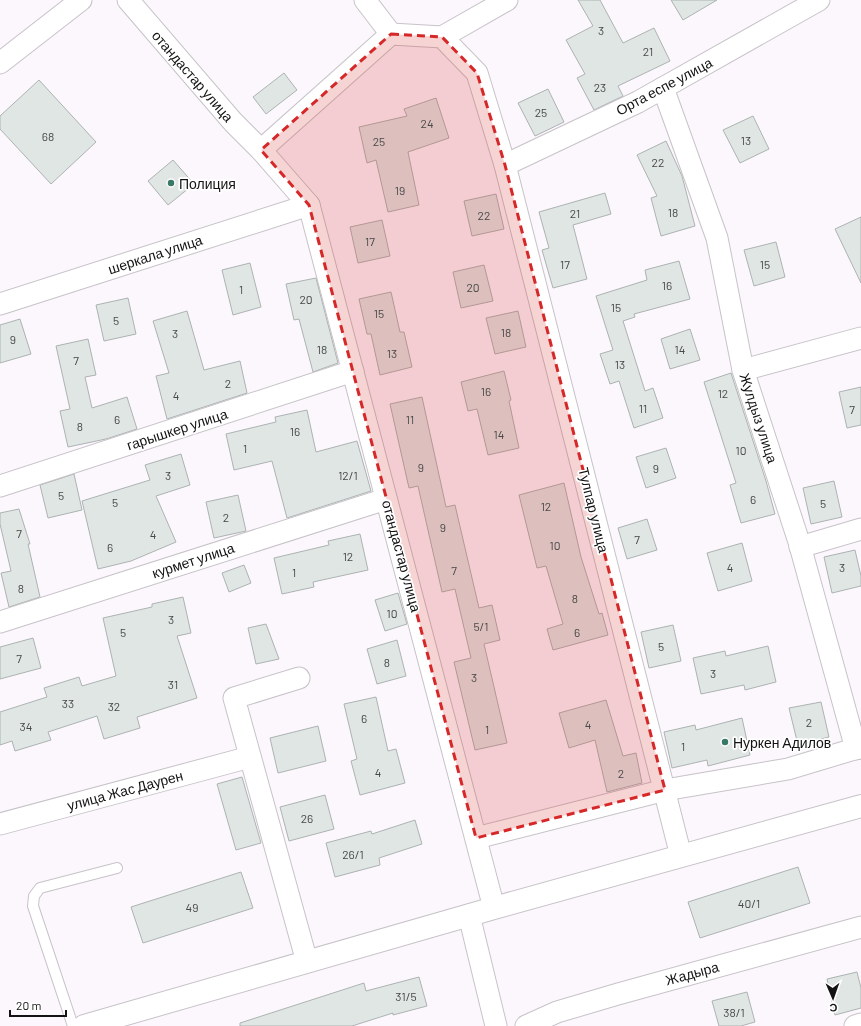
<svg xmlns="http://www.w3.org/2000/svg" width="861" height="1026" font-family="Barlow,sans-serif">
<style>
.building{fill:#dfe6e4;stroke:#acb3b1}
.lines{fill:none;stroke-linecap:round;stroke-linejoin:round}
.lane-casing{stroke:#c7c3c8;stroke-width:12}
.street-casing{stroke:#c7c3c8;stroke-width:23}
.secondary-casing{stroke:#c7c3c8;stroke-width:24}
.lane{stroke:#fff;stroke-width:10}
.street{stroke:#fff;stroke-width:21}
.secondary{stroke:#fff;stroke-width:22}
.marked{fill:#d62828;fill-opacity:0.2;stroke:#d62828;stroke-width:3;stroke-dasharray:8 5;stroke-linejoin:round}
.poi-dot{fill:#397968;stroke:#fff;stroke-width:1.5}
.labels{text-anchor:middle;dominant-baseline:central;stroke-width:3.5;stroke-linejoin:round;paint-order:stroke}
.number-label{font-size:12px;fill:#474848}
.street-label{font-size:14px;fill:#141314;stroke:#fff}
.poi-label{font-size:14px;fill:#141314;stroke:#fff;text-anchor:start}
</style>
<rect width="100%" height="100%" fill="#fcf7fd"/>
<g class="building">
<path d="M578,0H600L623,43L654,28L670,61L618,86L623,96L594,110L577,78L585,74L566,40L593,26Z"/>
<path d="M671,0H717L683,20Z"/>
<path d="M284,73L297,90L266,114L253,97Z"/>
<path d="M39,80L96,142L51,184L0,129V116Z"/>
<path d="M548,89L564,122L535,136L518,103Z"/>
<path d="M436,98L449,138L408,152L419,205L388,212L376,160L367,163L359,127L407,116L404,109Z"/>
<path d="M753,116L769,149L740,163L723,130Z"/>
<path d="M666,141L682,176L695,226L661,236L651,198L657,196L637,155Z"/>
<path d="M173,160L194,184L168,205L148,181Z"/>
<path d="M605,193L611,214L573,225L587,279L553,288L542,250L549,248L539,212Z"/>
<path d="M496,194L504,229L472,236L464,201Z"/>
<path d="M861,217V283L835,229Z"/>
<path d="M382,220L390,256L358,263L350,227Z"/>
<path d="M776,242L785,277L754,286L744,250Z"/>
<path d="M679,261L690,299L634,314L635,317L623,321L645,391L653,388L663,418L634,428L619,381L610,384L600,354L613,350L596,296L647,280L645,270Z"/>
<path d="M250,263L261,307L233,315L222,270Z"/>
<path d="M484,265L493,301L461,308L453,272Z"/>
<path d="M316,278L338,363L313,372L299,319L294,320L286,284Z"/>
<path d="M391,292L400,332H404L412,367L380,375L371,334H367L359,299Z"/>
<path d="M128,298L136,334L104,341L96,305Z"/>
<path d="M187,311L204,370L240,361L247,393L167,419L156,376L169,373L153,321Z"/>
<path d="M518,311L526,347L495,354L486,318Z"/>
<path d="M20,319L31,354L0,363V325Z"/>
<path d="M690,329L700,360L670,369L661,339Z"/>
<path d="M88,339L96,375L85,377L92,408L127,397L137,429L106,439L68,447L60,411L70,409L56,346Z"/>
<path d="M504,371L511,400L509,401L519,448L488,455L477,409L468,411L461,382Z"/>
<path d="M731,373L766,481L775,514L741,523L730,485L736,483L704,382Z"/>
<path d="M861,387V425L847,428L839,392Z"/>
<path d="M422,397L446,507L455,505L479,608L492,605L500,640L484,644L507,743L475,750L454,662L471,658L455,589L442,592L418,486L409,488L390,404Z"/>
<path d="M307,410L316,452L357,441L371,491L287,518L272,461L234,470L226,434L276,422L275,417Z"/>
<path d="M666,448L676,478L646,488L636,457Z"/>
<path d="M181,454L190,485L156,496L176,542L131,561L98,569L82,501L150,480L145,465Z"/>
<path d="M74,474L82,510L48,518L40,485Z"/>
<path d="M834,481L842,517L811,524L803,488Z"/>
<path d="M564,483L581,557L599,614L602,613L608,635L553,650L547,629L563,624L546,566L537,568L519,495Z"/>
<path d="M238,495L246,531L214,538L206,502Z"/>
<path d="M19,509L30,544H28L40,597L9,607L1,573L11,571L0,524V513Z"/>
<path d="M647,519L657,550L627,559L618,528Z"/>
<path d="M360,534L368,570L313,582L314,587L282,594L274,558L329,545L328,541Z"/>
<path d="M742,543L752,581L718,591L707,553Z"/>
<path d="M855,550L861,576V586L832,593L824,557Z"/>
<path d="M244,565L251,583L229,592L222,573Z"/>
<path d="M398,593L407,624L385,631L375,600Z"/>
<path d="M183,597L191,633L177,636L197,698L137,717L140,728L104,739L97,716L48,732L51,740L15,751L12,741L0,745V712L47,697L44,688L79,677L82,686L116,676L103,618L152,607V604Z"/>
<path d="M266,624L279,659L256,664L248,628Z"/>
<path d="M673,625L681,661L649,668L641,632Z"/>
<path d="M33,638L41,668L0,679V647Z"/>
<path d="M397,640L406,676L377,684L367,649Z"/>
<path d="M768,646L776,682L745,690L744,685L701,694L693,658L725,651L726,656Z"/>
<path d="M376,697L388,751L396,749L405,783L360,795L351,761L357,759L344,704Z"/>
<path d="M606,700L623,756L636,753L642,783L607,792L595,740L569,748L559,713Z"/>
<path d="M821,702L829,737L798,745L789,708Z"/>
<path d="M742,718L750,755L708,766L707,760L672,768L664,732L695,725L696,730Z"/>
<path d="M318,726L326,761L278,773L270,738Z"/>
<path d="M242,777L261,843L236,850L217,784Z"/>
<path d="M325,795L334,829L289,841L280,807Z"/>
<path d="M415,820L422,844L379,858L380,865L335,877L326,843L371,831L372,834Z"/>
<path d="M798,867L810,903L700,938L688,902Z"/>
<path d="M241,872L253,908L143,943L131,907Z"/>
<path d="M857,972L861,988V1008L835,1015L827,979Z"/>
<path d="M419,977L427,1006L393,1015V1013L352,1026H240V1023L364,983L366,991Z"/>
<path d="M747,992L755,1022L741,1026H719L712,1001Z"/>
</g>
<g class="lines">
<defs>
<path id="lane" d="M73,1026L33,906L34,896L40,888L117,868"/>
<g id="street">
<path d="M128,0L233,122L261,150"/>
<path d="M365,0L391,34"/>
<path d="M442,37L507,0"/>
<path d="M0,63L81,0"/>
<path d="M663,88L717,238L743,370L799,542L856,749"/>
<path d="M505,165L638,102L819,0"/>
<path d="M0,304L309,205"/>
<path d="M743,370L861,338"/>
<path d="M0,486L353,371"/>
<path d="M800,547L861,529"/>
<path d="M0,622L386,499"/>
<path d="M299,678L234,698L307,962"/>
<path d="M0,824L250,757"/>
<path d="M476,838L665,790L788,769L861,747"/>
<path d="M494,908L309,205L261,150L391,34L442,37L477,73L505,165L681,856"/>
<path d="M469,915L496,1026"/>
<path d="M526,1026L557,1012L618,994L861,927"/>
<path d="M855,1026L861,1024"/>
</g>
<path id="secondary" d="M84,1026L494,908L861,806"/>
</defs>
<use href="#lane" class="lane-casing"/>
<use href="#street" class="street-casing"/>
<use href="#secondary" class="secondary-casing"/>
<use href="#lane" class="lane"/>
<use href="#street" class="street"/>
<use href="#secondary" class="secondary"/>
</g>
<path class="marked" d="M391,34L442,37L477,73L505,165L665,790L476,838L309,205L261,150Z"/>
<g class="poi-dot">
<circle cx="171" cy="183" r="4"/>
<circle cx="725" cy="742" r="4"/>
</g>
<g class="labels">
<g class="number-label">
<text x="601" y="30">3</text>
<text x="648" y="51">21</text>
<text x="600" y="87">23</text>
<text x="541" y="112">25</text>
<text x="427" y="123">24</text>
<text x="48" y="136">68</text>
<text x="746" y="140">13</text>
<text x="379" y="141">25</text>
<text x="658" y="162">22</text>
<text x="400" y="190">19</text>
<text x="673" y="212">18</text>
<text x="575" y="213">21</text>
<text x="484" y="215">22</text>
<text x="370" y="241">17</text>
<text x="565" y="264">17</text>
<text x="765" y="264">15</text>
<text x="667" y="285">16</text>
<text x="473" y="287">20</text>
<text x="241" y="289">1</text>
<text x="306" y="299">20</text>
<text x="616" y="307">15</text>
<text x="379" y="313">15</text>
<text x="116" y="320">5</text>
<text x="506" y="332">18</text>
<text x="175" y="333">3</text>
<text x="13" y="339">9</text>
<text x="322" y="349">18</text>
<text x="680" y="349">14</text>
<text x="392" y="353">13</text>
<text x="76" y="360">7</text>
<text x="620" y="364">13</text>
<text x="228" y="383">2</text>
<text x="486" y="391">16</text>
<text x="723" y="393">12</text>
<text x="176" y="395">4</text>
<text x="643" y="408">11</text>
<text x="852" y="409">7</text>
<text x="117" y="419">6</text>
<text x="410" y="419">11</text>
<text x="80" y="426">8</text>
<text x="295" y="431">16</text>
<text x="499" y="434">14</text>
<text x="245" y="448">1</text>
<text x="741" y="450">10</text>
<text x="421" y="467">9</text>
<text x="656" y="468">9</text>
<text x="168" y="475">3</text>
<text x="348" y="475">12/1</text>
<text x="61" y="495">5</text>
<text x="753" y="499">6</text>
<text x="115" y="502">5</text>
<text x="823" y="503">5</text>
<text x="546" y="506">12</text>
<text x="226" y="517">2</text>
<text x="443" y="527">9</text>
<text x="19" y="533">7</text>
<text x="153" y="534">4</text>
<text x="637" y="539">7</text>
<text x="555" y="545">10</text>
<text x="110" y="547">6</text>
<text x="348" y="556">12</text>
<text x="730" y="567">4</text>
<text x="842" y="567">3</text>
<text x="454" y="570">7</text>
<text x="294" y="572">1</text>
<text x="21" y="588">8</text>
<text x="575" y="598">8</text>
<text x="392" y="613">10</text>
<text x="171" y="619">3</text>
<text x="481" y="626">5/1</text>
<text x="123" y="632">5</text>
<text x="577" y="632">6</text>
<text x="661" y="646">5</text>
<text x="19" y="658">7</text>
<text x="387" y="662">8</text>
<text x="713" y="673">3</text>
<text x="474" y="677">3</text>
<text x="173" y="684">31</text>
<text x="68" y="703">33</text>
<text x="114" y="706">32</text>
<text x="364" y="718">6</text>
<text x="809" y="722">2</text>
<text x="588" y="724">4</text>
<text x="26" y="726">34</text>
<text x="487" y="729">1</text>
<text x="683" y="746">1</text>
<text x="378" y="772">4</text>
<text x="621" y="773">2</text>
<text x="307" y="818">26</text>
<text x="353" y="854">26/1</text>
<text x="749" y="903">40/1</text>
<text x="192" y="907">49</text>
<text x="406" y="996">31/5</text>
<text x="734" y="1012">38/1</text>
</g>
<g class="street-label">
<text transform="translate(193 76) rotate(49)">отандастар улица</text>
<text transform="translate(664 86) rotate(-28)">Орта еспе улица</text>
<text transform="translate(155 254) rotate(-18)">шеркала улица</text>
<text transform="translate(759 418) rotate(72)">Жулдыз улица</text>
<text transform="translate(177 429) rotate(-18)">гарышкер улица</text>
<text transform="translate(594 510) rotate(76)">Тулпар улица</text>
<text transform="translate(402 556) rotate(75)">отандастар улица</text>
<text transform="translate(193 560) rotate(-18)">курмет улица</text>
<text transform="translate(125 790) rotate(-15)">улица Жас Даурен</text>
<text transform="translate(692 973) rotate(-15)">Жадыра</text>
</g>
<g class="poi-label">
<text x="179" y="183">Полиция</text>
<text x="733" y="742">Нуркен Адилов</text>
</g>
</g>
<g transform="translate(833 998) rotate(178)" stroke="#ffffff" stroke-width="3" paint-order="stroke">
<path d="M0-3L7 15L0 10L-7 15Z" fill="#141314"/>
<text y="-6" font-size="11" font-weight="bold" text-anchor="middle" fill="#141314">С</text>
</g>
<path d="M10 1010v6h56v-6" fill="none" stroke="#141314" stroke-width="2"/>
<text x="16" y="1010" font-size="12" fill="#141314" stroke="#ffffff" stroke-width="3" paint-order="stroke">20 m</text>
</svg>
